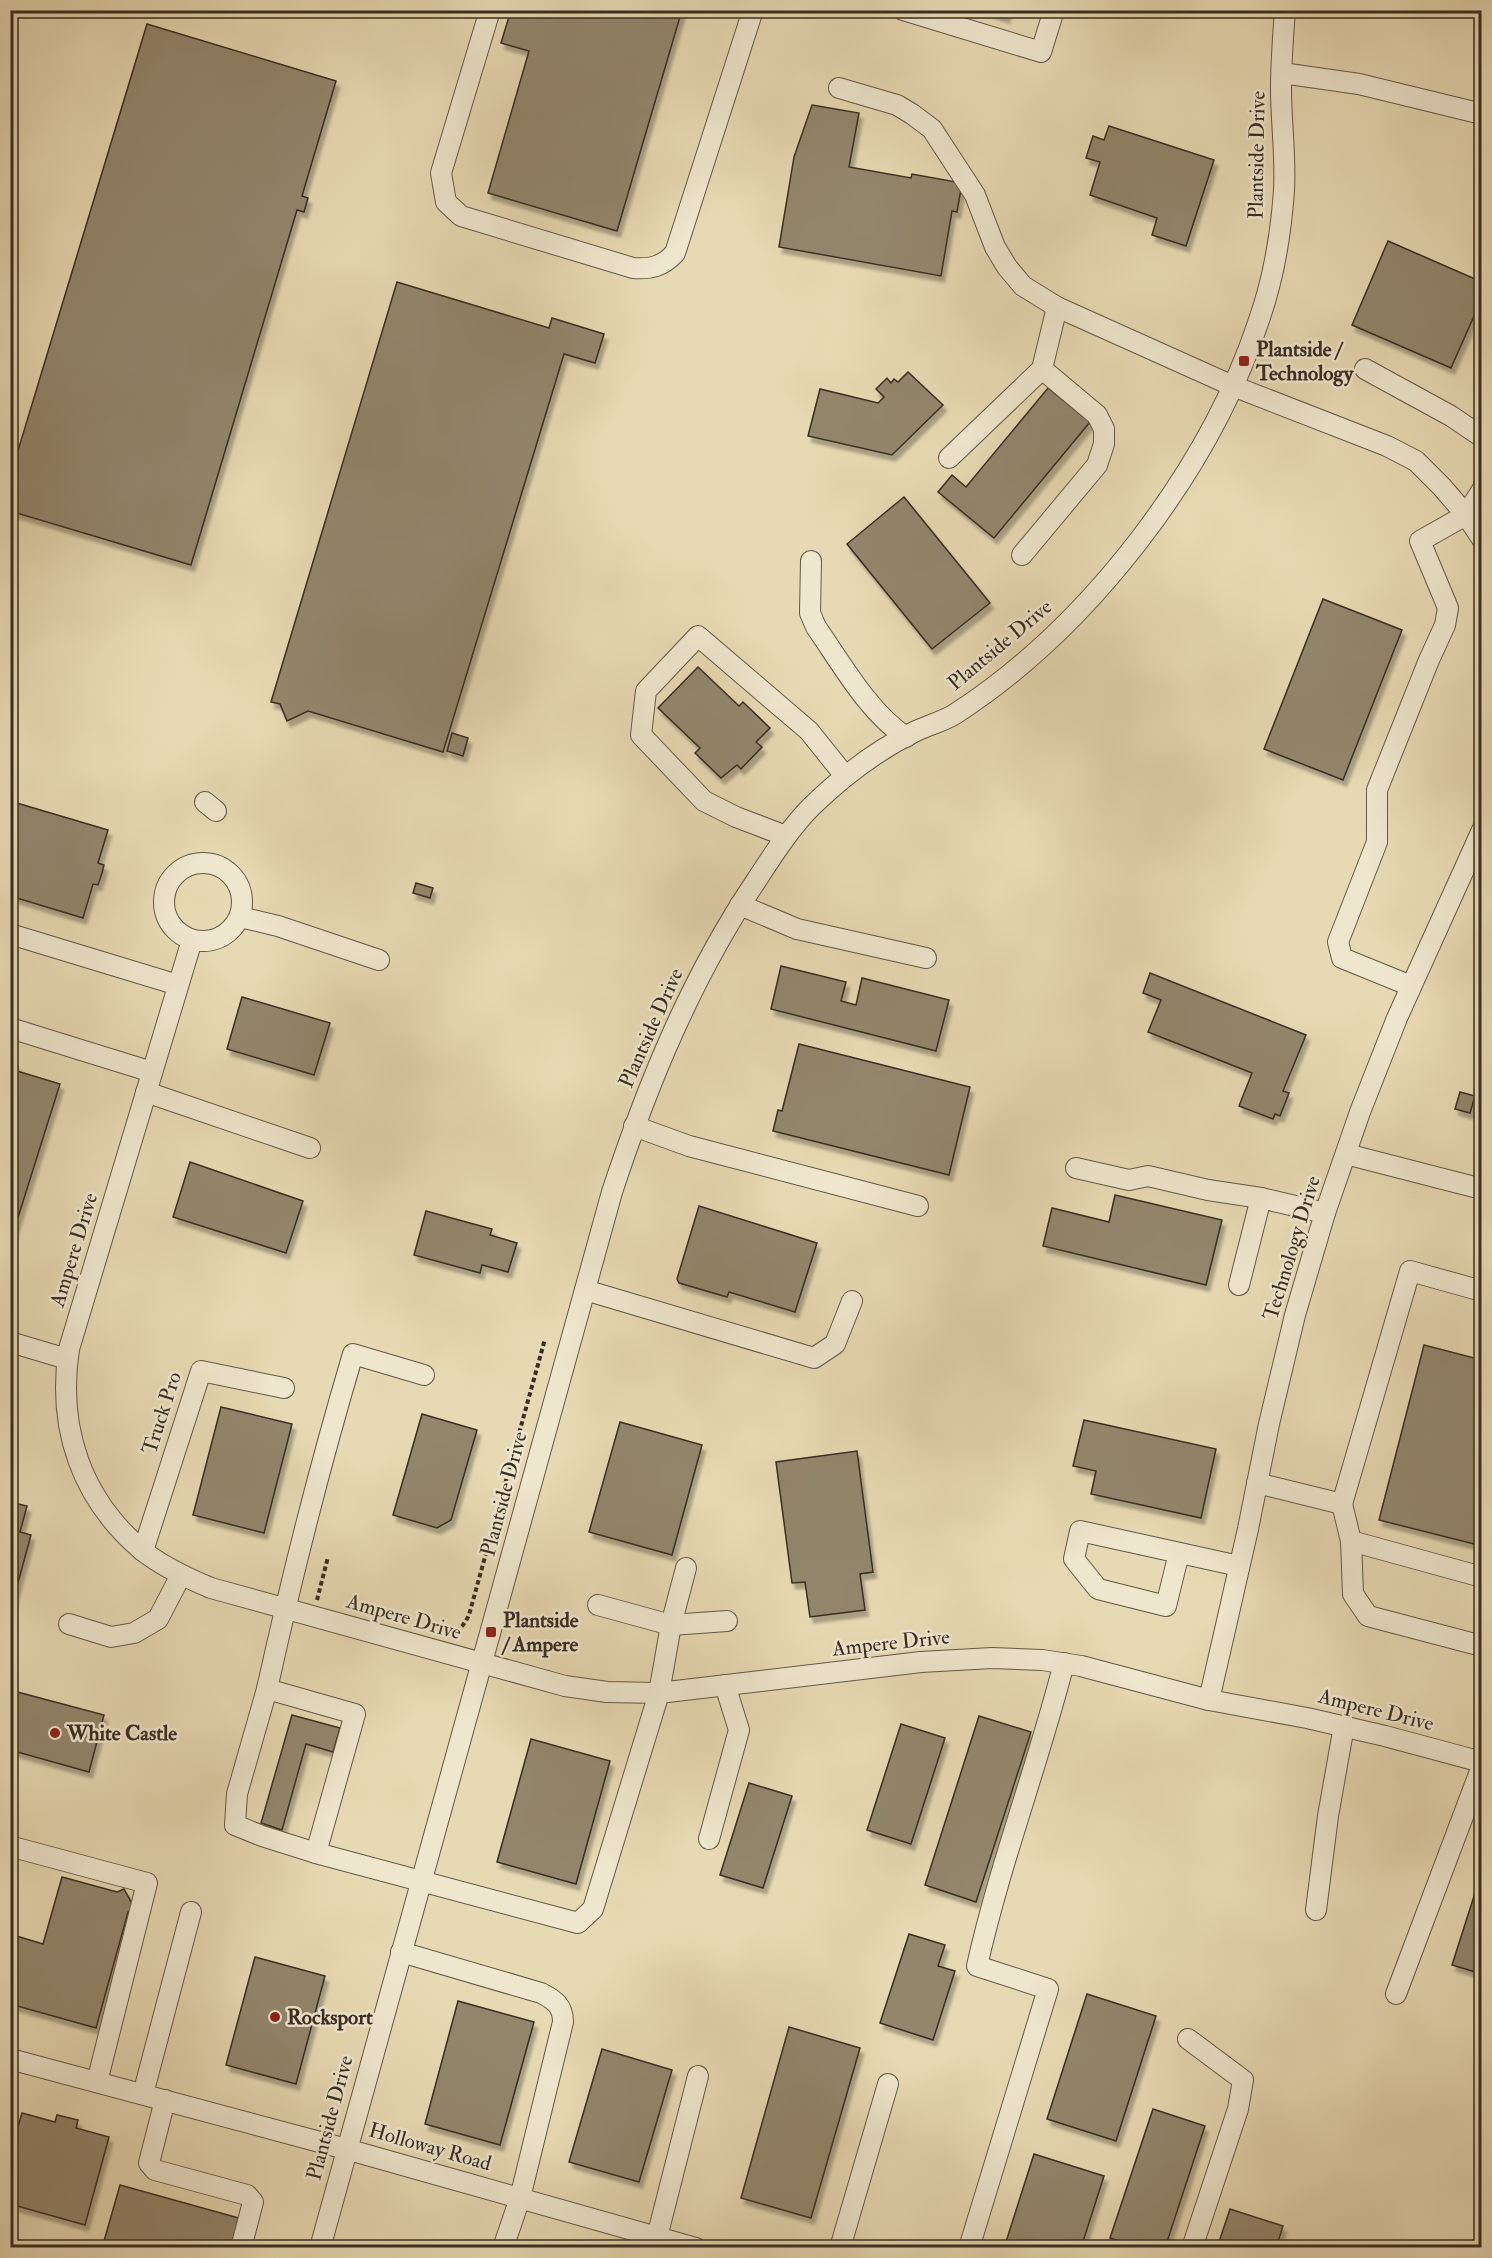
<svg xmlns="http://www.w3.org/2000/svg" width="1492" height="2258" font-family="'IM FELL Double Pica',serif">
<style>
.building{fill:#93866d;stroke:#392d21;stroke-width:1.5;filter:url(#shadow)}
.lines{fill:none;stroke-linecap:round;stroke-linejoin:round}
.minor-casing{stroke:#645846;stroke-width:22}
.path{stroke:#392d21;stroke-width:4;stroke-dasharray:4.5 3;stroke-linecap:butt}
.minor{stroke:#efe6ce;stroke-width:20}
.poi-dot{fill:#8f2418;stroke:#efe6ce;stroke-width:2}
.labels{text-anchor:middle;dominant-baseline:central;stroke-width:5;stroke-linejoin:round;paint-order:stroke}
.street-label{font-size:21px;fill:#392d21;stroke:#efe6ce}
.poi-label{font-size:21px;font-weight:bold;fill:#392d21;stroke:#efe6ce;text-anchor:start}
</style>
<defs>
<filter id="shadow"><feDropShadow dx="3.5" dy="6" stdDeviation="1.5" flood-color="#0004"/></filter>
</defs>
<rect width="100%" height="100%" fill="#e7d9b3"/>
<filter id="stains"><feTurbulence type="fractalNoise" baseFrequency=".00333" numOctaves="4"/><feColorMatrix values="0 0 0 0 .2 0 0 0 0 .09 0 0 0 0 .02 0 0 0 .5 -.17"/></filter>
<radialGradient id="worn" r=".72"><stop offset=".6" stop-color="#630" stop-opacity="0"/><stop offset="1" stop-color="#630" stop-opacity=".3"/></radialGradient>
<g class="building">
<path d="M511,10H682L617,231L488,193L529,51L501,43Z"/>
<path d="M984,10H1008L1006,17Z"/>
<path d="M147,24L336,81L302,196L308,198L304,212L297,210L191,565L10,511V477Z"/>
<path d="M812,105L859,113L849,167L911,178L912,174L962,183L957,212L952,211L941,276L779,247L794,157Z"/>
<path d="M1109,126L1214,160L1186,246L1152,235L1157,218L1090,195L1100,162L1086,158L1093,136L1104,140Z"/>
<path d="M1388,241L1482,282V298L1451,368L1352,325Z"/>
<path d="M397,282L549,328L552,318L604,334L595,363L564,354L443,752L308,711L287,721L280,704L271,702Z"/>
<path d="M908,372L943,405L892,455L808,436L820,389L878,403L884,397L876,389L887,378L891,383L894,379L898,382Z"/>
<path d="M1048,388L1090,422L994,538L938,492L952,475L966,487Z"/>
<path d="M904,497L990,603L932,649L847,544Z"/>
<path d="M1323,599L1402,630L1343,780L1264,749Z"/>
<path d="M698,667L739,706L743,702L770,728L756,742L762,747L741,769L737,765L721,778L695,753L700,748L658,708Z"/>
<path d="M452,733L468,738L463,756L447,751Z"/>
<path d="M10,801L108,830L98,863L104,865L102,873L98,885L93,884L83,918L10,896Z"/>
<path d="M416,883L433,888L430,898L413,893Z"/>
<path d="M781,966L846,982L841,1001L856,1005L862,978L949,1000L936,1051L771,1009Z"/>
<path d="M1150,973L1306,1035L1283,1091L1289,1093L1280,1116L1275,1114L1273,1119L1239,1106L1252,1073L1148,1032L1161,1000L1143,993Z"/>
<path d="M242,997L330,1023L314,1075L227,1049Z"/>
<path d="M799,1044L970,1087L949,1175L773,1131L778,1110L782,1111Z"/>
<path d="M10,1063L18,1066L17,1071L60,1084L10,1243Z"/>
<path d="M1460,1092L1475,1096L1470,1113L1455,1109Z"/>
<path d="M190,1162L303,1201L286,1253L173,1217Z"/>
<path d="M1115,1195L1222,1220L1206,1285L1043,1246L1052,1208L1109,1222Z"/>
<path d="M699,1206L817,1243L795,1312L729,1292L727,1297L679,1283L677,1279Z"/>
<path d="M426,1211L492,1229L490,1235L517,1243L508,1272L482,1265L480,1273L414,1255Z"/>
<path d="M1424,1345L1482,1360V1546L1379,1520Z"/>
<path d="M221,1407L292,1424L264,1533L193,1515Z"/>
<path d="M422,1414L477,1430L451,1520L437,1528L393,1515Z"/>
<path d="M1084,1420L1216,1449L1201,1518L1091,1494L1096,1471L1073,1466Z"/>
<path d="M620,1422L702,1445L672,1555L589,1532Z"/>
<path d="M857,1451L873,1572L860,1574L865,1610L810,1617L805,1582L792,1583L776,1462Z"/>
<path d="M10,1502L27,1506L20,1532L31,1535L10,1612Z"/>
<path d="M10,1690L104,1715L89,1772L10,1750Z"/>
<path d="M292,1715L340,1728L333,1752L306,1744L282,1830L261,1823Z"/>
<path d="M979,1716L1031,1732L976,1902L925,1885Z"/>
<path d="M901,1724L945,1738L911,1844L867,1830Z"/>
<path d="M531,1739L610,1761L576,1884L497,1862Z"/>
<path d="M749,1783L792,1796L763,1888L720,1875Z"/>
<path d="M1482,1871V1974L1452,1965Z"/>
<path d="M62,1877L117,1892L124,1889L135,1909L128,1912L96,2028L10,2004V1934L43,1944Z"/>
<path d="M909,1934L945,1945L938,1966L955,1971L933,2040L880,2023Z"/>
<path d="M255,1957L325,1976L296,2084L226,2065Z"/>
<path d="M1087,1994L1156,2016L1116,2141L1047,2119Z"/>
<path d="M458,2001L534,2022L500,2145L425,2124Z"/>
<path d="M789,2027L860,2048L811,2218L741,2198Z"/>
<path d="M602,2049L672,2070L639,2182L569,2162Z"/>
<path d="M1153,2109L1205,2126L1165,2248H1140L1110,2238Z"/>
<path d="M22,2113L55,2122L57,2115L78,2120L76,2128L109,2137L85,2225L10,2204V2154Z"/>
<path d="M1034,2154L1104,2176L1081,2248H1004Z"/>
<path d="M120,2185L246,2220L239,2248H102Z"/>
<path d="M1230,2209L1283,2226L1276,2248H1217Z"/>
</g>
<g class="lines">
<defs>
<g id="minor">
<path d="M490,10L441,173L446,202L461,216L633,268C651,269 662,267 675,253L753,10"/>
<path d="M903,10L1041,52L1054,10"/>
<path d="M1282,73L1359,84L1482,114"/>
<path d="M839,88L897,105L912,114L932,129L975,195L995,247L1007,267L1023,286L1057,307L1233,386L1387,446L1416,461L1442,487L1466,515L1482,539"/>
<path d="M1365,369L1451,416L1482,437"/>
<path d="M949,458L1042,369L1057,307"/>
<path d="M1022,555L1097,465L1104,444V429L1097,415L1042,369"/>
<path d="M811,561L810,613L816,627C841,663 869,713 906,737"/>
<path d="M205,802L216,811"/>
<path d="M786,836L736,817L704,801L641,735L646,691L698,636L809,731L845,776"/>
<circle cx="203" cy="902" r="39"/>
<path d="M740,905L797,929L926,958"/>
<path d="M240,917L278,926L379,960"/>
<path d="M10,934L178,985"/>
<path d="M192,940L69,1349C57,1428 81,1499 143,1551C163,1567 187,1578 211,1588L565,1686L607,1692L659,1693L921,1662L992,1658L1042,1660L1081,1666L1209,1700L1307,1718L1385,1736L1482,1762"/>
<path d="M1411,986L1342,958L1338,942L1377,842V790L1429,660L1445,625L1448,608L1420,541L1466,515L1482,490"/>
<path d="M10,1028L152,1072"/>
<path d="M146,1092L310,1148"/>
<path d="M634,1126L689,1146L918,1206"/>
<path d="M1346,1154L1482,1189"/>
<path d="M1076,1168L1129,1180L1148,1176L1208,1190L1261,1198"/>
<path d="M1239,1285L1261,1198L1325,1213"/>
<path d="M585,1290L814,1358L835,1344L852,1301"/>
<path d="M10,1342L67,1359"/>
<path d="M424,1375L353,1354C320,1465 292,1576 267,1689L355,1714L316,1853L578,1923L593,1909L659,1693L671,1625L686,1568"/>
<path d="M1257,1483L1342,1504L1410,1271L1482,1291"/>
<path d="M1342,1504L1351,1541L1353,1594L1368,1616L1482,1646"/>
<path d="M1351,1541L1482,1577"/>
<path d="M143,1551L201,1371L284,1388"/>
<path d="M1179,1553L1166,1606L1098,1589L1074,1559L1080,1531L1239,1566"/>
<path d="M598,1605L671,1625L727,1621"/>
<path d="M69,1624L111,1637L134,1633L158,1619L181,1575"/>
<path d="M267,1689L237,1794L235,1825L262,1836L316,1853"/>
<path d="M1209,1700L1248,1529L1269,1424L1295,1315L1325,1213L1360,1112L1397,1018L1482,830"/>
<path d="M709,1839L739,1730L725,1685"/>
<path d="M13,1847L147,1883L97,2082"/>
<path d="M1316,1910L1328,1816L1344,1726"/>
<path d="M401,1952L541,1993C555,2000 563,2006 563,2022L520,2198L503,2248"/>
<path d="M1396,1994L1482,1766"/>
<path d="M1188,2039L1243,2080L1238,2109L1192,2248"/>
<path d="M10,2059L346,2149L696,2248"/>
<path d="M143,2094L191,1912"/>
<path d="M165,2100L149,2163L155,2170L247,2195L253,2202L241,2248"/>
<path d="M657,2237L698,2076"/>
<path d="M320,2248L612,1192C648,1083 692,976 756,881C773,855 790,828 812,806C843,776 877,750 916,731C929,725 944,721 955,714C1088,628 1208,472 1258,323C1273,281 1281,235 1284,190C1286,156 1281,123 1281,89C1281,63 1283,36 1285,10"/>
<path d="M840,2248L888,2084"/>
<path d="M969,2248L1048,1989L977,1966C1000,1863 1038,1765 1064,1663"/>
</g>
</defs>
<use href="#minor" class="minor-casing"/>
<g class="path">
<path d="M317,1600L328,1557"/>
<path d="M449,1634C460,1630 464,1625 469,1615L545,1339"/>
</g>
<use href="#minor" class="minor"/>
</g>
<g class="poi-dot">
<rect x="1238" y="355" width="12" height="12" rx="3"/>
<rect x="485" y="1626" width="12" height="12" rx="3"/>
<circle cx="55" cy="1733" r="6"/>
<circle cx="275" cy="2017" r="6"/>
</g>
<g class="labels">
<g class="street-label">
<text transform="translate(1257 155) rotate(-89)">Plantside Drive</text>
<text transform="translate(1000 645) rotate(-40)">Plantside Drive</text>
<text transform="translate(651 1028) rotate(-66)">Plantside Drive</text>
<text transform="translate(1292 1248) rotate(-73)">Technology Drive</text>
<text transform="translate(74 1250) rotate(-73)">Ampere Drive</text>
<text transform="translate(162 1413) rotate(-72)">Truck Pro</text>
<text transform="translate(504 1494) rotate(-75)">Plantside Drive</text>
<text transform="translate(404 1617) rotate(16)">Ampere Drive</text>
<text transform="translate(891 1643) rotate(-6)">Ampere Drive</text>
<text transform="translate(1376 1710) rotate(14)">Ampere Drive</text>
<text transform="translate(330 2118) rotate(-75)">Plantside Drive</text>
<text transform="translate(430 2147) rotate(16)">Holloway Road</text>
</g>
<g class="poi-label">
<text x="1256" y="349">Plantside /<tspan x="1256" dy="24">Technology</tspan></text>
<text x="503" y="1620">Plantside<tspan x="503" dy="24">/ Ampere</tspan></text>
<text x="67" y="1733">White Castle</text>
<text x="287" y="2017">Rocksport</text>
</g>
</g>
<rect width="1492" height="2258" fill="none" stroke="#e7d9b3" stroke-width="36"/>
<rect x="12" y="12" width="1468" height="2234" fill="none" stroke="#392d21" stroke-width="3"/>
<rect x="18" y="18" width="1456" height="2222" fill="none" stroke="#392d21" stroke-width="1.5"/>
<rect width="100%" height="100%" filter="url(#stains)"/>
<rect width="100%" height="100%" fill="url(#worn)"/>
</svg>
